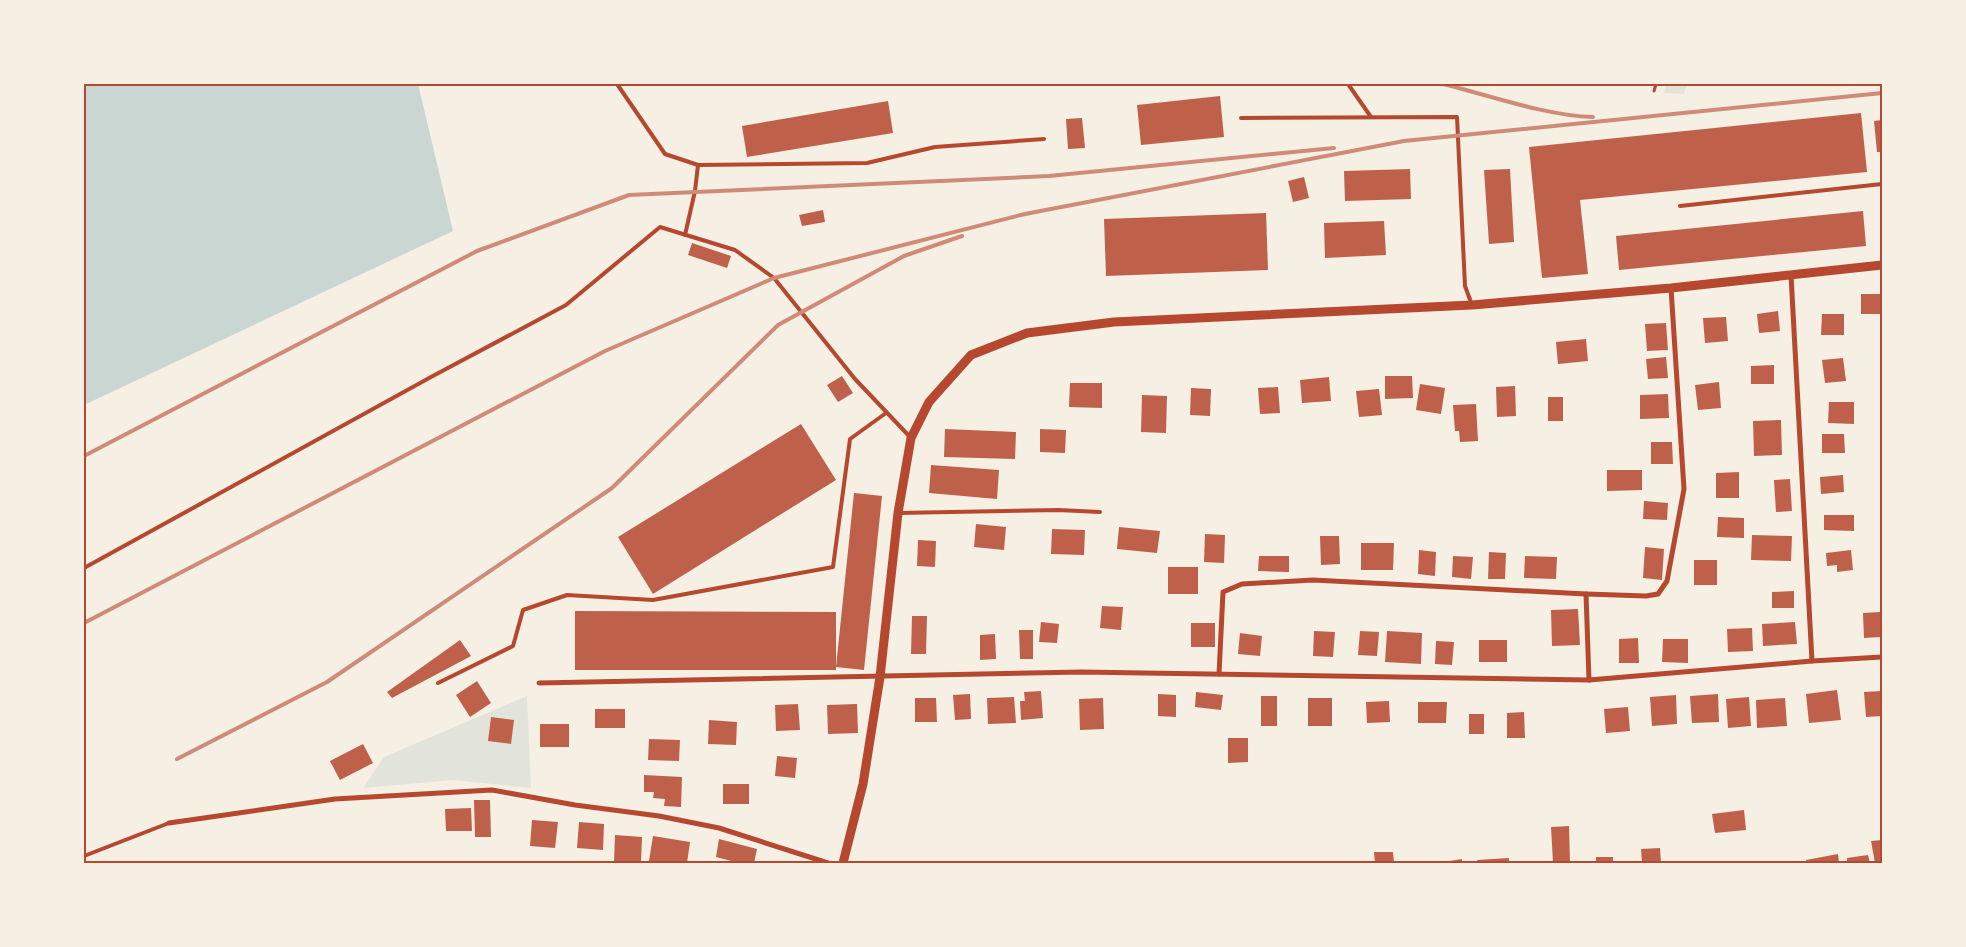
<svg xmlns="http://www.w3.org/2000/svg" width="1966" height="947" font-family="'Sofia Sans Condensed',sans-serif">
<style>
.green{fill:#e2e4dc}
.water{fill:#c9d6d2}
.building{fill:#bf614a}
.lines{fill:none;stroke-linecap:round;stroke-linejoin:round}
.path{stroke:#b5482f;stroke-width:3}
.service{stroke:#b5482f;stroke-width:4}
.minor{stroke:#b5482f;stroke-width:5}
.tertiary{stroke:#b5482f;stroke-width:9}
.rail{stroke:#cf8b77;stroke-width:4}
.neatline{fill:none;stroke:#b5482f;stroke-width:2}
</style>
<rect width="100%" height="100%" fill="#f6efe4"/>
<g class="green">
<path d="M1666,84H1687L1684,94L1664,93Z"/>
<path d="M527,696L531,788L453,780L363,788L384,757Z"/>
</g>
<path class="water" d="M84,84H418L453,231L84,405Z"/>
<g class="building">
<path d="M1220,96L1224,137L1141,145L1137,105Z"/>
<path d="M888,101L893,133L747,157L742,126Z"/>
<path d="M1861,113L1867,172L1580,200L1588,274L1542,278L1529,147Z"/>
<path d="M1082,118L1085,148L1068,149L1066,119Z"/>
<path d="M1882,120V152H1877L1874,121Z"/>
<path d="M1410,169L1411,199L1345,201L1344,171Z"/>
<path d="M1510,169L1514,242L1489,244L1484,170Z"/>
<path d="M1304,177L1309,198L1293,202L1288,181Z"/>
<path d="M823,210L825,222L802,226L799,215Z"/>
<path d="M1863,211L1866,246L1619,270L1616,236Z"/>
<path d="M1266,213L1268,270L1106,276L1104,219Z"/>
<path d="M1384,221L1386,255L1325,258L1324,223Z"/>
<path d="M692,243L731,256L727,268L688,255Z"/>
<path d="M1861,294H1881L1882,314H1861Z"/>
<path d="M1778,311L1780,331L1759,333L1757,314Z"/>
<path d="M1822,314H1844V335H1821Z"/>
<path d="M1726,317L1728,341L1705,343L1703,318Z"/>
<path d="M1666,323L1668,350L1647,351L1645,324Z"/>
<path d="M1586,339L1588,361L1558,364L1556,342Z"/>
<path d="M1666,357L1668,378L1648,379L1646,359Z"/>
<path d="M1843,358L1846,381L1825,383L1822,360Z"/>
<path d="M1774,365V384H1751V366Z"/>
<path d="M842,376L853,393L838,402L827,385Z"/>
<path d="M1385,376H1412L1413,398L1385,399Z"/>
<path d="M1329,377L1331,401L1302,403L1300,380Z"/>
<path d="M1719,382L1721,408L1698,410L1695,385Z"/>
<path d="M1070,383H1102V408L1069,407Z"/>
<path d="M1420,384L1445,388L1441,414L1416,410Z"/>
<path d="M1515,386L1516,416L1497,417L1496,387Z"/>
<path d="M1278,387L1280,413L1260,414L1258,388Z"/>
<path d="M1191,388L1211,389L1210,416L1190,415Z"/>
<path d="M1379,389L1382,415L1359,417L1356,391Z"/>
<path d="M1668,394L1669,418L1640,419V395Z"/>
<path d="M1142,395L1167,396L1166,433L1141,432Z"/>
<rect x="1548" y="397" width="15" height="24"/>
<path d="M1829,402H1854V424L1828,423Z"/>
<path d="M1476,404L1478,441L1460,442L1459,431H1455L1453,405Z"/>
<path d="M1781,420L1782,455L1754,456L1753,421Z"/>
<path d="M801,424L836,480L653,594L618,537Z"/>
<path d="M945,429L1016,432L1015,459L944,457Z"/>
<path d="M1040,429L1066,430L1065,453L1040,452Z"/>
<path d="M1822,434H1844L1845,453H1822Z"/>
<path d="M1651,442H1672L1673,464H1651Z"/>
<path d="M931,465L999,470L997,499L929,493Z"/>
<path d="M1607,470H1642V490L1607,491Z"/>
<path d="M1739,472V498H1716V473Z"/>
<path d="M1843,475L1844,492L1821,494L1820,477Z"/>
<path d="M1790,479L1792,511L1776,512L1774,480Z"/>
<path d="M854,493L882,496L864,670L836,667Z"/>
<path d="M1644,501L1668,503L1667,520L1643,519Z"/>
<path d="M1824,515H1854V531L1824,530Z"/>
<path d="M1718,517L1744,518V538L1717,537Z"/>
<path d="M976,524L1006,527L1004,550L974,547Z"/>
<path d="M1119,527L1160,531L1157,553L1117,549Z"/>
<path d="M1052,529L1085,530L1084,555L1051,554Z"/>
<path d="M1205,534L1225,535L1224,563L1204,562Z"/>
<path d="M1752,535L1792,536L1791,561L1751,560Z"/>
<path d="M1320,536H1339L1340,564L1321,565Z"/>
<path d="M918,540L936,541L935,567L917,566Z"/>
<path d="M1361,543H1394L1393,570H1361Z"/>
<path d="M1645,547L1664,549L1662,580L1643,578Z"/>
<path d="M1419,550L1436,552L1435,576L1418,574Z"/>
<path d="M1851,550L1853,570L1837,572V565L1827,566L1826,553Z"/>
<path d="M1489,552L1506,553L1505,579H1488Z"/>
<path d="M1259,556H1289V572L1258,571Z"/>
<path d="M1453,556L1473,557L1471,579L1452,577Z"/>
<path d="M1525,556L1557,557L1556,579L1524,578Z"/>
<rect x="1694" y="560" width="23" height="25"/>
<rect x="1168" y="567" width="30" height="27"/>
<path d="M1794,591V608H1772V592Z"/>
<path d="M1102,606L1123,607L1121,630L1100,628Z"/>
<path d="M1578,609L1580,645L1552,646L1551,610Z"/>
<path d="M575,611L836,612V670H575Z"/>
<path d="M1880,612L1881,637L1864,638L1863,613Z"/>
<path d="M912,616H927L926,654H911Z"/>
<path d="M1041,622L1059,624L1057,643L1039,642Z"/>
<path d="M1795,622L1797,644L1763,646L1762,624Z"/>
<rect x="1191" y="623" width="24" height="24"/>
<path d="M1752,628L1753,651L1728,652L1727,629Z"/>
<path d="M1019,630H1033V659H1020Z"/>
<path d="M1314,631L1335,632L1333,657L1313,656Z"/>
<path d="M1360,631L1379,632L1377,656L1358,655Z"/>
<path d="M1387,631L1422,633L1421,664L1385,662Z"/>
<path d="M1240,633L1262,636L1260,656L1238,654Z"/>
<path d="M995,634L996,659L980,660V635Z"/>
<path d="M1638,638L1639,663H1619V639Z"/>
<path d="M1663,639H1688V663L1662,662Z"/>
<path d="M460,640L471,656L392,698L387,692Z"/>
<rect x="1479" y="640" width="28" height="22"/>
<path d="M1436,641L1454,642L1452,665L1435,664Z"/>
<path d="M477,681L491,703L470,717L456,695Z"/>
<path d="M1837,690L1841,720L1809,723L1806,694Z"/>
<path d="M1041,691L1043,718L1021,720L1020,701H1025L1024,692Z"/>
<path d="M1882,691V716L1866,717L1864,692Z"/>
<path d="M1196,692L1223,695L1221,710L1195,707Z"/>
<path d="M970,694L971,719L955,720L953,695Z"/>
<path d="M1158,694L1176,695V717L1158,716Z"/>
<path d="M1718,694L1719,722L1692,723L1690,696Z"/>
<path d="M1676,695L1677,724L1652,726L1650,697Z"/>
<rect x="1261" y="696" width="16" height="30"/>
<path d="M1014,697L1016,723L988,724L987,698Z"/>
<path d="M1749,697L1751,726L1728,728L1726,699Z"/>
<path d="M915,698H936L937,722H915Z"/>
<path d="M1103,698L1104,729L1080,730L1079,699Z"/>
<rect x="1308" y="698" width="24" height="28"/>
<path d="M1785,698L1787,726L1757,728L1756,700Z"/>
<path d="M1389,701L1390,722L1367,723L1366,702Z"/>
<path d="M1418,702H1447L1446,723H1418Z"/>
<path d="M798,704L800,730L776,731L775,705Z"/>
<path d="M857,704L858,733L828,734L827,705Z"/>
<path d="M1628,707L1630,731L1606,733L1604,709Z"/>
<rect x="595" y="709" width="30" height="19"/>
<path d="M1524,712L1525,738H1507V713Z"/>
<rect x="1469" y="714" width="15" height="20"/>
<path d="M491,717L514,720L511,744L488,741Z"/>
<path d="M709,720L737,722L736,745L708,744Z"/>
<rect x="540" y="724" width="29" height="23"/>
<path d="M1228,738H1248V762L1228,763Z"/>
<path d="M649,739L680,740L679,761L648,760Z"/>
<path d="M363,744L373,763L340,780L330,761Z"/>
<path d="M777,756L797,758L795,778L775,776Z"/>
<path d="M644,775L682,777L681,807L664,806L665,799L653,798L654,792H644Z"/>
<rect x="723" y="784" width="26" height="20"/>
<path d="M474,800H490L491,837H475Z"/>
<path d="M471,808L472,831H446L445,809Z"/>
<path d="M1744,810L1746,830L1715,833L1712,814Z"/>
<path d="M532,820L558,822L555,848L530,846Z"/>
<path d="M579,822L604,824L603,850L577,848Z"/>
<path d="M1569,826L1570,863H1553L1551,827Z"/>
<path d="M615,835L642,837L641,863H614Z"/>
<path d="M653,836L690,842L687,863H664L649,861Z"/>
<path d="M719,839L757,849L754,863H739L716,857Z"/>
<path d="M1882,840V863H1875L1871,841Z"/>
<path d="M1660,848L1661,863H1642L1641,849Z"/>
<path d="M1374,852H1393L1394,863H1375Z"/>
<path d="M1838,854L1839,863H1806V860Z"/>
<path d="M1868,855L1870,863H1847V858Z"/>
<rect x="1596" y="857" width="17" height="6"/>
<path d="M1509,858V863H1478L1477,860Z"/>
<path d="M1462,859V863H1443V862Z"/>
</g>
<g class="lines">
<path class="path" d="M1654,91L1656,84"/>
<g class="service">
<path d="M617,84L665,154L698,165"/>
<path d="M1348,84L1371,117"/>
<path d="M1241,118L1457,117L1465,286L1472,305"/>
<path d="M1680,206L1882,184"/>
<path d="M685,235L695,191L698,165L867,163L935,147L1044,139"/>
<path d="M898,513L1058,510L1100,512"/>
<path d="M84,568L431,377L566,305L660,227L735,250L774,278L855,379L911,438"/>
<path d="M438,683L513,646L523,610L567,595L653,600L833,567L850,439L886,413"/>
<path d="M84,856L169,823"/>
</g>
<g class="minor">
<path d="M1791,275L1812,661"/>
<path d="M1586,594L1589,680"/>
<path d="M1219,674L1223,592L1242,584L1313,580L1586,594L1646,596L1658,594L1667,581L1684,489L1671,288"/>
<path d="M539,683L1081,672L1589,680L1812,661L1882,657"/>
<path d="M169,823L335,799L492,790L575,805L659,816L719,828L828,863"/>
</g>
<path class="tertiary" d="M843,863L863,784L880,677L898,513L911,438L929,402L971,355L1027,333L1114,322L1472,305L1671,288L1882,265"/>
<g class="rail">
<path d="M1443,84C1488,95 1547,116 1593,117"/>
<path d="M84,456L477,251L629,195L1049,176L1334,148"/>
<path d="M84,623L605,351L774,278L1025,214L1404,141L1882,93"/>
<path d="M177,759L327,682L612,488L778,325L904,256L962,236"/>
</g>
</g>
<rect width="1966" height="947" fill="none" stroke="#f6efe4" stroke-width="170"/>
<rect x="85" y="85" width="1796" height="777" class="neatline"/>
</svg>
